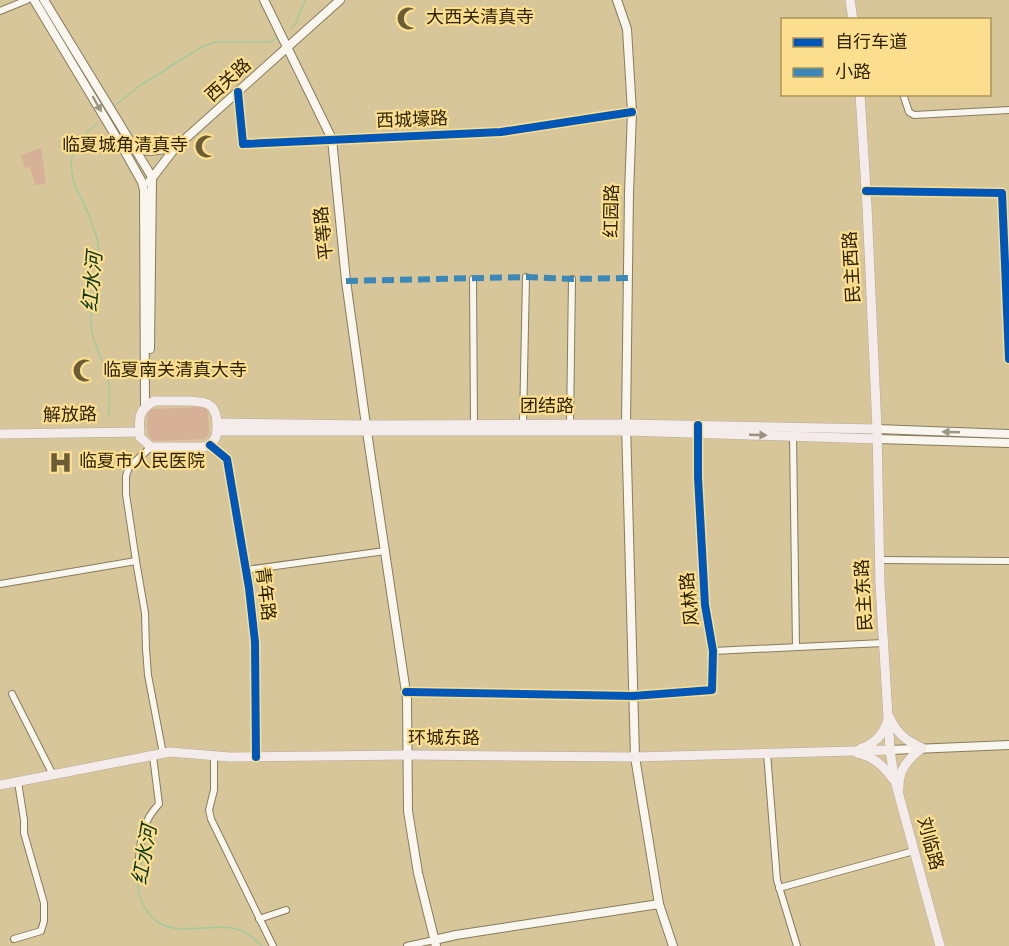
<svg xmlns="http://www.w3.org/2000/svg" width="1009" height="946" font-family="Overpass,'Noto Sans SC',sans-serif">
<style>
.green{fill:#d7b197}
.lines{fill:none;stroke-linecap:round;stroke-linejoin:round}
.stream{stroke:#a5ca9c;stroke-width:1.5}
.street-casing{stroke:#877c5b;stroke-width:8}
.secondary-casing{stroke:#877c5b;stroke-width:10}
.primary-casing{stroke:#baa99b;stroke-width:10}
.street{stroke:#f9f6f0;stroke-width:6}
.secondary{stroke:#f9f6f0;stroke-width:8}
.primary{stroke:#f4ecea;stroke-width:9}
.quiet{stroke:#3b88b8;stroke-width:6;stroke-dasharray:12 6;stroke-linecap:butt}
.cycleway-casing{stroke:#fcdf8e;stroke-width:11}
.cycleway{stroke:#0057b8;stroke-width:8}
.oneway{fill:#9e9784}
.oneway2{fill:#9b9281}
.labels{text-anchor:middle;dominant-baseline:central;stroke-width:4.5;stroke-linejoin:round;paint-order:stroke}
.poi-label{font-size:18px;fill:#2e2300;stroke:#fcdf8e;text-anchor:start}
.street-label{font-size:18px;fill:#2e2300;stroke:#fcdf8e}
.water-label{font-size:20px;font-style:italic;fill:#083719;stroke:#fcdf8e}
</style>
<rect width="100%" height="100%" fill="#d6c69a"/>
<g class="green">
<path d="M41,148L46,184L35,185L30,167L25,168L21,155Z"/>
<path d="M204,407L208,412L209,434L205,439L155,441C145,437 148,424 147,415L151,409Z"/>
</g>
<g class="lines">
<g class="stream">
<path d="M291,28L295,25L305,0"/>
<path d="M115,105L141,85L203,46L216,42H271L277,38"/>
<path d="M97,124C43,165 89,195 98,243C103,270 88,298 91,325C92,343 102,357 107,373C111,386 109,401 109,415"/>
<path d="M152,818L147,828L138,887C139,897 142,904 148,912C168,943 211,920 240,930C248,933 256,940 262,946"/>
</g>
<defs>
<g id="street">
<path d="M0,11L27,0"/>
<path d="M238,92L243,144L501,132L632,112"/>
<path d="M903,94L909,112L914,115L1009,110"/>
<path d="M866,191L1002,193L1009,359"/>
<path d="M473,279L474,424"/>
<path d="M523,424L526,277"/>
<path d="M570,424L572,279"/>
<path d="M793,436L796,647"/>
<path d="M210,445L227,459L249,588L255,642L256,757"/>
<path d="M151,447L129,467L126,476V494L136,561L145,613L146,649L148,675L163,754"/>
<path d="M879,560L1009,561"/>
<path d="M246,570L385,551"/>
<path d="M0,584L136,561"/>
<path d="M713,651L883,643"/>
<path d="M406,692L633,696L712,690L713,651L705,605L698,477V431"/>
<path d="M12,694L53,775"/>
<path d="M767,753L777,880L797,946"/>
<path d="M214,756V790L209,810L211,819L273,946"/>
<path d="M139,858C141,836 143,821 159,804L153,756"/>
<path d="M779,888L914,851"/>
<path d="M259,919L286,910"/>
<path d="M14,939L41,931L44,921V903L24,833V820L18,782"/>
<path d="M407,946L434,940"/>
</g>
<g id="secondary">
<path d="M34,0L124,150L142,182L144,190L145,407"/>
<path d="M44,0L152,177L150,349"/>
<path d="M264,0L332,139L346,281L366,425L407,699L408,811L418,873L436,946"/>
<path d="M617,0L627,29L632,112L629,193L626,424L635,757L659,904L673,946"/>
<path d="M134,149L149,151L175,148"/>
<path d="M149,182L175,148L340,0"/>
<path d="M877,429L1009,434"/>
<path d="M877,439L1009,443"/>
<path d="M890,750L1009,745"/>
<path d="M434,940L456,935L659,904"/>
</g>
<g id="primary">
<path d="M850,0L853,20"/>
<path d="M860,94L867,206L877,429L880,585L890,750L894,777L940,946"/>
<path d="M154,401C165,401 176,401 187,401C210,401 218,405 217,430C217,439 212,444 204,447H151L140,437C139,419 137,411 154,401Z"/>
<path d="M217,423L366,425L626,424L877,429"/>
<path d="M217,431H627L877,439"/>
<path d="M0,434L140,432"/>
<path d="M890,718C897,734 907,741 922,748C909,758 898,770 899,788"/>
<path d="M860,749C874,744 883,736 887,722"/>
<path d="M857,753C873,756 884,766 893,779"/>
<path d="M0,785L170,752L230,757L408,755L635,757L890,750"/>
</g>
</defs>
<use href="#street" class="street-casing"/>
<use href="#secondary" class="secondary-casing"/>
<use href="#primary" class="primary-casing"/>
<use href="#street" class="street"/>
<use href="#secondary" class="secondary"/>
<use href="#primary" class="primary"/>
<path class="quiet" d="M346,281L526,277L572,279L628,278"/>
<defs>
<g id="cycleway">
<path d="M238,92L243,144L501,132L632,112"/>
<path d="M866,191L1002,193L1009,359"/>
<path d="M210,445L227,459L249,588L255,642L256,757"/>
<path d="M406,692L633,696L712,690L713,651L705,605L698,477V425"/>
</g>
</defs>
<use href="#cycleway" class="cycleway-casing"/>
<use href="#cycleway" class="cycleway"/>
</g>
<defs><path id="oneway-solid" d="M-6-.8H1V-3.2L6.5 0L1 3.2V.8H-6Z" transform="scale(1.5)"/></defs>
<g class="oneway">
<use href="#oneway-solid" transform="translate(97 104) rotate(60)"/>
<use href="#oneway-solid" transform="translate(951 432) rotate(-178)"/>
</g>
<use class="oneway2" href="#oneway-solid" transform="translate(758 435) rotate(2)"/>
<defs>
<symbol id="mosque-bare" viewBox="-9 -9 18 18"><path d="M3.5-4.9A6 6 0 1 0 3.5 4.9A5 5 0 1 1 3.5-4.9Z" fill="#695c36" stroke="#fcdf8e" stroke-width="2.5" paint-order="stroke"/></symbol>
<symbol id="hospital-bare" viewBox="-9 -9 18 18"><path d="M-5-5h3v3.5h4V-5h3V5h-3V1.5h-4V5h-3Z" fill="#695c36" stroke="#fcdf8e" stroke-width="2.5" paint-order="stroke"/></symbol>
</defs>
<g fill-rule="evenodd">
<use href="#mosque-bare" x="392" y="2" width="33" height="33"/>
<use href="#mosque-bare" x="190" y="130" width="33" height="33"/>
<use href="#mosque-bare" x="68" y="354" width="33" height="33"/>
<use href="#hospital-bare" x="44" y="446" width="33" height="33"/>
</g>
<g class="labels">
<g class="poi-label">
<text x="426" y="18">大西关清真寺</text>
<text x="188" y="146" text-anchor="end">临夏城角清真寺</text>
<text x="103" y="371">临夏南关清真大寺</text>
<text x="79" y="462">临夏市人民医院</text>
</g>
<g class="street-label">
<text transform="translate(229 81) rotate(-42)">西关路</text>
<text transform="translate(412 121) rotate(-2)">西城壕路</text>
<text transform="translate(613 211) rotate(-89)">红园路</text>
<text transform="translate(325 233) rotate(-96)">平等路</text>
<text transform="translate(853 267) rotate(-93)">民主西路</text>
<text x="547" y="407">团结路</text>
<text transform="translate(70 416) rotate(-1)">解放路</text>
<text transform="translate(264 594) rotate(83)">青年路</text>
<text transform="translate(865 595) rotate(-93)">民主东路</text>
<text transform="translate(691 599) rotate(-96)">风林路</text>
<text x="444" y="739">环城东路</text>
<text transform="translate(929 844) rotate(75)">刘临路</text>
</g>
<g class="water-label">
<text transform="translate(94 282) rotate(-85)">红水河</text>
<text transform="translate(146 855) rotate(-80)">红水河</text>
</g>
</g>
<rect x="781" y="18" width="210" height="78" fill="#fcdf8e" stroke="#aa9455" stroke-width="1.5"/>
<rect x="793" y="38" width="30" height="9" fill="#0057b8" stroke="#aa9455" stroke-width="1.5"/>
<text x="835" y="48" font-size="18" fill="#2e2300">自行车道</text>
<rect x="793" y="68" width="30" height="9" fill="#3b88b8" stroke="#aa9455" stroke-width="1.5"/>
<text x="835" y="78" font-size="18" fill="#2e2300">小路</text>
</svg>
